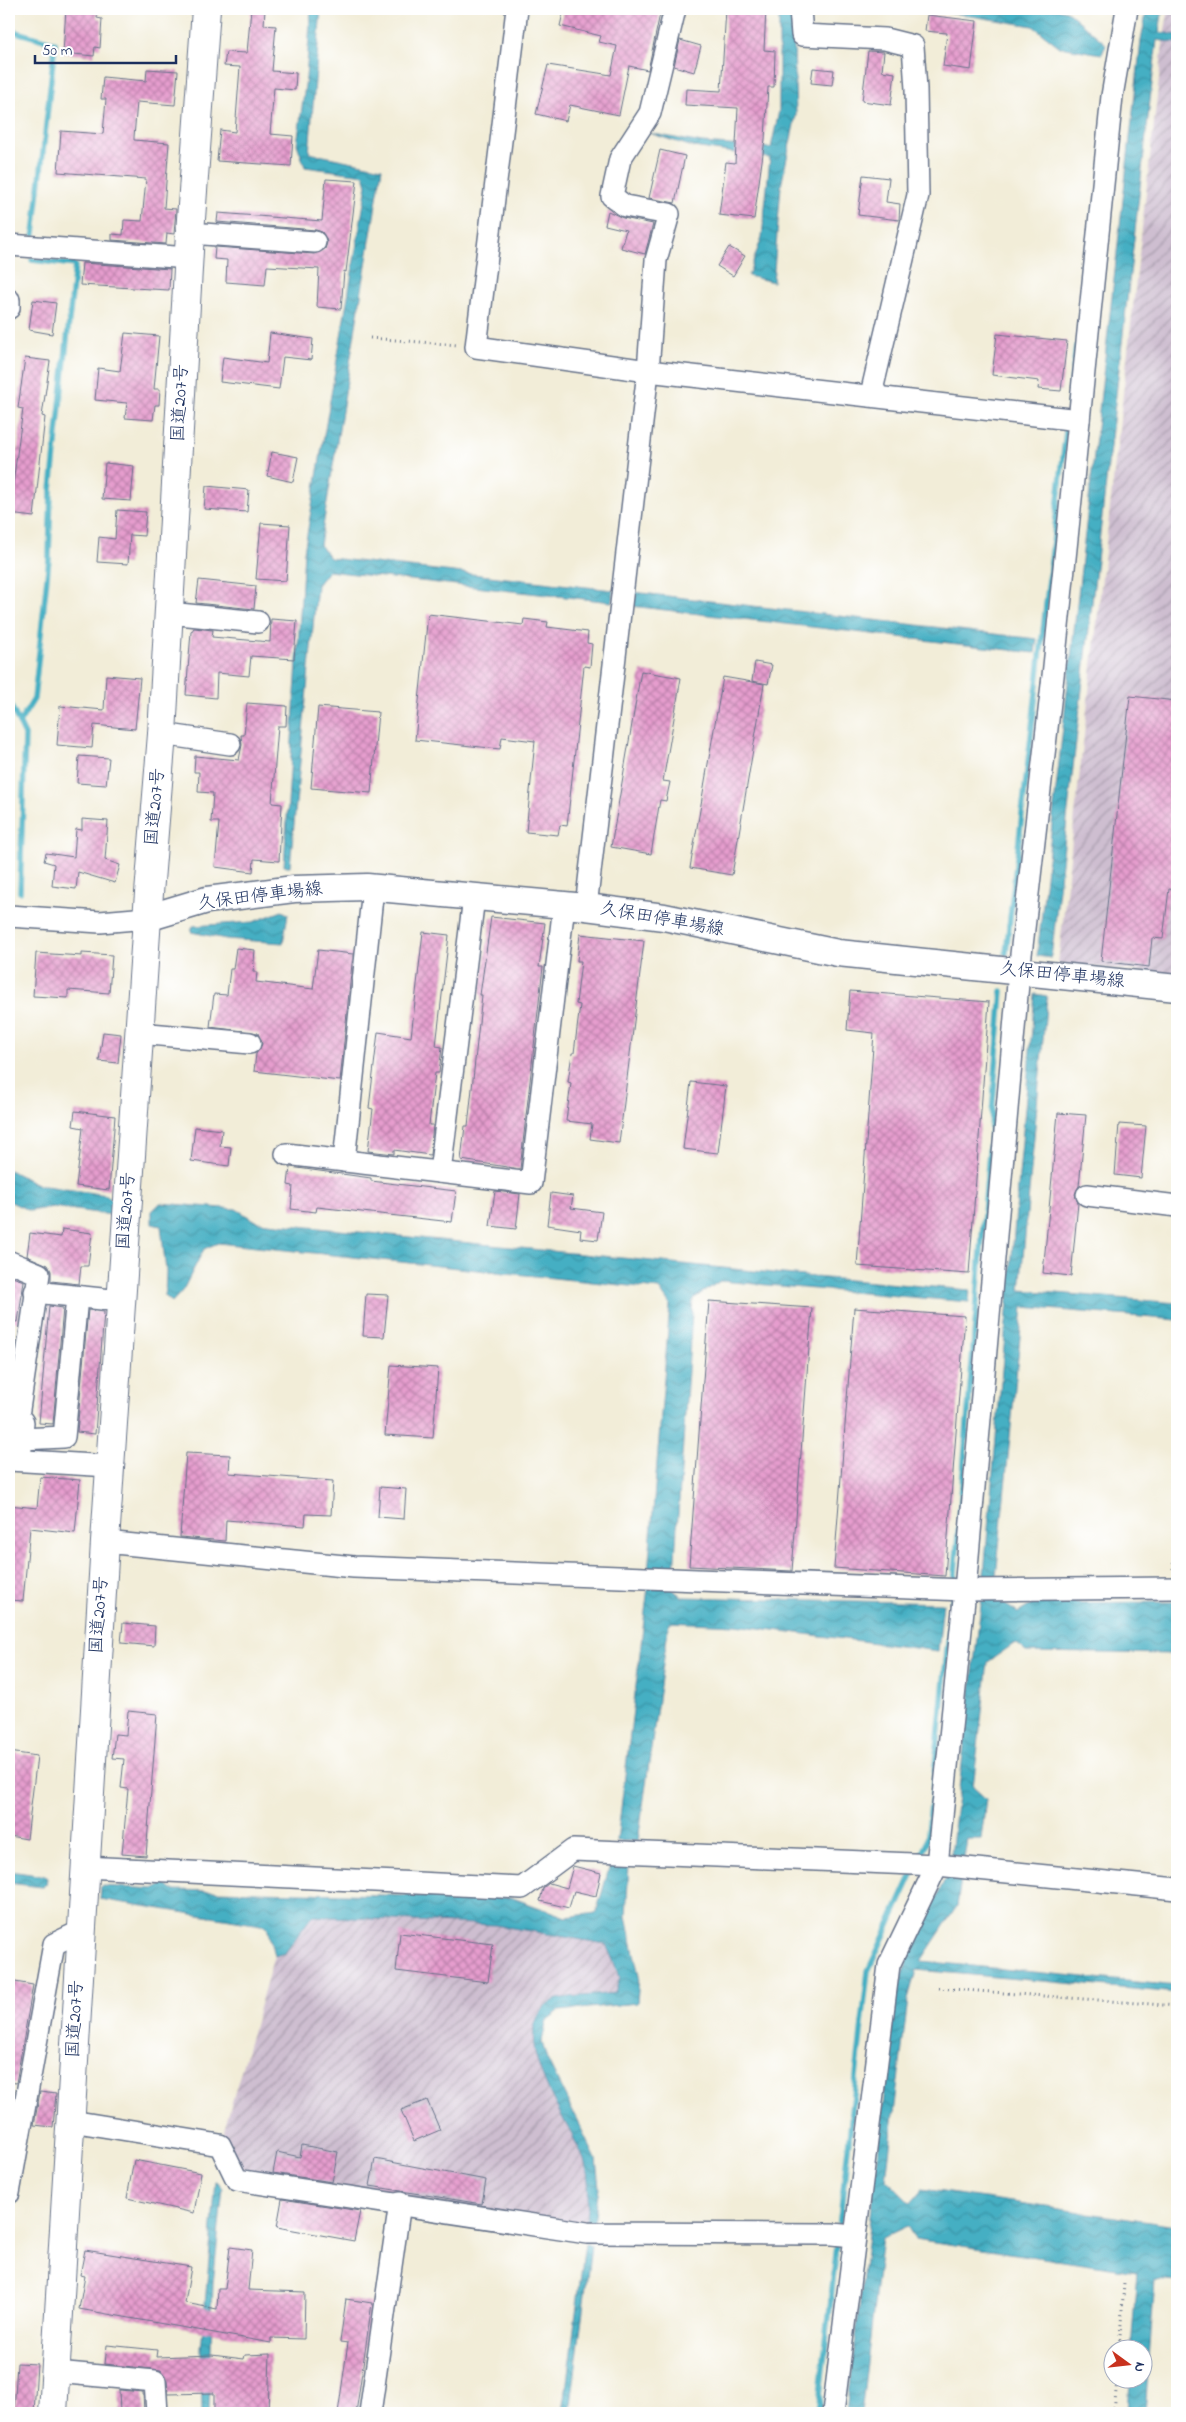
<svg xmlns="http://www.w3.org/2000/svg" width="1186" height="2422" font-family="'Indie Flower','Klee One',sans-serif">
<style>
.industrial{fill:url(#industrial-furrows)}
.water{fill:url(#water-waves);stroke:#306f90}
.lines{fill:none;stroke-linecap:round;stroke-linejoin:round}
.stream{stroke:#45afc3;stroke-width:5.5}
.building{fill:url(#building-cross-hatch)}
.minor-casing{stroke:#667289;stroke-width:24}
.major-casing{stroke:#667289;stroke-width:29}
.highway-casing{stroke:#667289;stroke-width:30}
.path{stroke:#667289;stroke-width:3;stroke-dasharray:1 4;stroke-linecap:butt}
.minor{stroke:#fff;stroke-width:21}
.major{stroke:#fff;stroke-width:26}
.highway{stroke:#fff;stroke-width:28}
.labels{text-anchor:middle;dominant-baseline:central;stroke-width:4;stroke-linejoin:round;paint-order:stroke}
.street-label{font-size:18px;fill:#1b2f5e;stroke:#fff}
</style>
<defs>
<pattern id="industrial-furrows" width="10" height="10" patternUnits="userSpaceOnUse" patternTransform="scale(1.25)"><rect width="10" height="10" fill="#cebed0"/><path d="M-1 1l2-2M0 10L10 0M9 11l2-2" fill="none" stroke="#a69bac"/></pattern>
<pattern id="water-waves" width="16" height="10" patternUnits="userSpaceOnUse" patternTransform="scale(1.25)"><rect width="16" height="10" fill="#45afc3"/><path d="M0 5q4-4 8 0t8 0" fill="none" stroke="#398fa2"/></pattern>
<pattern id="building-cross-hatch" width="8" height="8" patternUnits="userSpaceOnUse" patternTransform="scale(1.25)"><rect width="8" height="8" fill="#e69dce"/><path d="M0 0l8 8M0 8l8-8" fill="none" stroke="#ba80aa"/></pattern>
</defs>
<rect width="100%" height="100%" fill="#fff"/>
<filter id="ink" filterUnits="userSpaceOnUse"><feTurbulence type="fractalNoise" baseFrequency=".02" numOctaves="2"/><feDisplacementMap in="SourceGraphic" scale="10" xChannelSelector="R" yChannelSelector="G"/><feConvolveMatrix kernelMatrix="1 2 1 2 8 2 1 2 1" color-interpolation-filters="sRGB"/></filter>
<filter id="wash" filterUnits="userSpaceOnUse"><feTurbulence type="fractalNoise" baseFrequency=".0096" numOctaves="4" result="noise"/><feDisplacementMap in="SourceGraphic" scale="20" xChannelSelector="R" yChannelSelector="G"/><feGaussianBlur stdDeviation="1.12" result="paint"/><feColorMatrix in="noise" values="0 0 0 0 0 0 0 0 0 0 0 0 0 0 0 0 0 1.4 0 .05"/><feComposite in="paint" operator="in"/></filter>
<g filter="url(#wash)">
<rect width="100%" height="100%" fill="#f2edd8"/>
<g class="industrial">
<path d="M1169,9H1177V975L1058,963L1164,35Z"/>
<path d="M312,1915L495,1925L606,1944L623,1939L626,1997L548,2008L536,2050L595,2168L590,2221L586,2220L581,2226L246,2172L222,2137L285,1917Z"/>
</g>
<g class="water">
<path d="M311,9H321L309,153L382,168L320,545L330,558L613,590L612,602L328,571L317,585L290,866H284L304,552L367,185L364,175L305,167L297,144L306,78Z"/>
<path d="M779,9H793L796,115L781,186L773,282L748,276L762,237L770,158L693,147L649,133L702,143L771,148L779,111Z"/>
<path d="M928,9H969L1003,14L1019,9H1058L1067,11L1106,44L1102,54L1060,47L1033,26Z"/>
<path d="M1147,9H1163L1159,32L1177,35V43L1157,40L1051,958L1037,956L1141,41Z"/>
<path d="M633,592L1037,639L1035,653L631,606Z"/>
<path d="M282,911L288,914L283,943L226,939L191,932L193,926L253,922Z"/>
<path d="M1035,994L1047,996L1020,1290L1177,1303V1320L1023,1307L994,1597L1018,1613L1034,1603L1177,1602V1654L1026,1652L1015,1643L988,1662L973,1787L986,1799L981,1839H967L957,1906L921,1961L1177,1986V1993L916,1970L908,1999L886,2179L910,2203L922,2189L1177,2226V2282L1155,2280L1145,2413H1127L1129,2380H1144V2350L1131,2349L1137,2272L915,2239L907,2226L882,2238L861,2413H847L896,1994L911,1952L946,1877H955L958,1856L951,1855L982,1597Z"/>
<path d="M9,1170L39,1185L107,1195L112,1200V1215L53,1207L30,1211L9,1201Z"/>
<path d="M160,1203L236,1209L258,1222L814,1277L970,1290L969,1302L720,1281L693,1299L674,1572H648L670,1305L659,1289L218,1243L204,1249L183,1290L172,1302L165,1296L166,1271L161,1226L152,1224V1211Z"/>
<path d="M648,1587L671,1588L682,1597L943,1603L938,1651L735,1625L669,1622L638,1841H617Z"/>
<path d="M629,1864L626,1916L639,1976L637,2003L559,2011L547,2020L542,2041L547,2059L596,2159L599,2187L594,2222L586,2220C588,2200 591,2179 584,2160C570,2122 498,2030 555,2000C564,1996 602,1995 615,1993L620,1977L606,1944L495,1925L312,1916L285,1953L274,1956L267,1926L100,1899L101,1886L156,1889L164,1883L172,1890L513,1898L566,1917L596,1913L610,1865Z"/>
<path d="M9,1871L45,1876L47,1878L46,1884L42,1887L9,1883Z"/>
<path d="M216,2181L223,2188L213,2284L209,2413H202L201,2349Z"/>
<path d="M585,2243L591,2246L570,2413H563Z"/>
</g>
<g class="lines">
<g class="stream">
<path d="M9,30L55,43L34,234"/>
<path d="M1069,404L1076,346"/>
<path d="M9,702L25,735L20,892"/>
<path d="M19,723L34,699L49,559L51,490L75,265L32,260"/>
<path d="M1006,953L1066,431"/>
<path d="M954,1585L1002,991"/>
<path d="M919,1859L927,1843L953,1594"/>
<path d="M818,2413L868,1971L915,1868"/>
</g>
</g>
<g id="blocks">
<g class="building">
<path d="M66,9H98L97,18L102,19L100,48L95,47L94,56L63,53Z"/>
<path d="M251,9H265L264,25L276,26L272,71L296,73L295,90L274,88L270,134L293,136L291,166L217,161L220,130L235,132L240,67L224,66L226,52L247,53Z"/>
<path d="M564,9H615L631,12L632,9H661L648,70L629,66L619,115L570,105L566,121L536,114L548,65L611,75L617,46L599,42L601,36L560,26Z"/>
<path d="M726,9H766L764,50L775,51L774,87H768L765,139L754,219L719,215L726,162L735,163L738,108L685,105L686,89L721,91Z"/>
<path d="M927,15L977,21L971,70L943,66L947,33L925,31Z"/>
<path d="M680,40L701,46L694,72L674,66Z"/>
<path d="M868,51L884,52L882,71L895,73L891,105L862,101Z"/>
<path d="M813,68L834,70L832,85L811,83Z"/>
<path d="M147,69L178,71L175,105L137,102L134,137V140L169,143L164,208L176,209L174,234L167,233L166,244L112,240V234L123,235L124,220L142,221L146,179L58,172L61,131L103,134L106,99H101L103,77L146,81Z"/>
<path d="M660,150L685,156L675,203L649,198Z"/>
<path d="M863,175L889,178L886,202L900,204L899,220L858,215Z"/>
<path d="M326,179L357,181L346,272L344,271L341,309L317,307L319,269L267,266L265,285L226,282L227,260L214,259L215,247L314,254L325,249L327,242L322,232L316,230L217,222L218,213L322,221Z"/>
<path d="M608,211L623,218L653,224L645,254L621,248L626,230L605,225Z"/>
<path d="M729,247L745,256L733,276L717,266Z"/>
<path d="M82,263L170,269L169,290L80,285Z"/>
<path d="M33,300L56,303L52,334L29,330Z"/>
<path d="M125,333L159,336L154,389H160L159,405H155L153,420L125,418L127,403L95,400L98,368L120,371Z"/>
<path d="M270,333L313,339L311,360L283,357L279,389L220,382L223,357L267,363Z"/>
<path d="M997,334L1067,341L1061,391L1038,389L1039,381L992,375Z"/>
<path d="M25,358L50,361L42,416L45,417L34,517L9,514L23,409L18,408Z"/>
<path d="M272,452L298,457L293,482L267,476Z"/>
<path d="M105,463L134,466L131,501L102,499Z"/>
<path d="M206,486L249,490L247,512L204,509Z"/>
<path d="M117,510L146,512L144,536L130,535L128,564L97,562L99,537L115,539Z"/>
<path d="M261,523L290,525L286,581L256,579Z"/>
<path d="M199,580L256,586L254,609L196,603Z"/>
<path d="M428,614L523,625L524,619L548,622L547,627L588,632L587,643L592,644L590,667L584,666L567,826L560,825L558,835L526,832L535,741L502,737L500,749L415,740Z"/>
<path d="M271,619L297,621L294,659L251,656L249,676L217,673L216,698L186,695L191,632L194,628L213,630L212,637L270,642Z"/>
<path d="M755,662L772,665L768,684L752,681Z"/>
<path d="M641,671L681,678L663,781L670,782L666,801L660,800L651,854L611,847Z"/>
<path d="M106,675L140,678L135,729L94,725L92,748L57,745L60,706L104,710Z"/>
<path d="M723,677L764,684L732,875L690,868Z"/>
<path d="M1130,696L1177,701V890L1169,889L1163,939L1152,938L1149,967L1101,961Z"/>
<path d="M247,703L287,706L286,726H278L272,803L282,804L279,861L254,859L253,872L215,867L219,822H211L213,793L198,792L199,772H194L195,756L239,760L242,745L241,735H244Z"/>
<path d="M318,707L378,712L371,793L311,788Z"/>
<path d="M79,756L109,758L106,785L77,783Z"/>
<path d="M82,819L108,821L105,860L120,865L115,883L78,872L76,889L52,886L54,864L44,861L46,853L74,857L76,829L82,830Z"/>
<path d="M491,917L545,923L539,967H543L520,1169L461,1160L465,1126H468L482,995H480Z"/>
<path d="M423,932L449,935L436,1046L442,1047L439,1073H435L429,1125H433L430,1155L394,1150V1154L368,1151L373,1109L369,1108L378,1032L411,1037Z"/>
<path d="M580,934L644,941L619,1143L590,1139L592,1124L566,1121L571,1083L568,1082L572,1053H574L580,1005L576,1004L581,961H577Z"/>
<path d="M236,948L255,950L253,972H257L256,982L313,989L318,950L353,954L340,1081L254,1071L256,1054L262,1044L258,1033L210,1027L214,994L227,995L230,969H233Z"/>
<path d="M36,953L82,956V953L112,955L109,993L68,990V998L33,996Z"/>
<path d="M850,991L989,1002L969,1274L857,1266L874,1033L847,1030Z"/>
<path d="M103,1032L121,1034L118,1063L99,1061Z"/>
<path d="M691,1082L726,1086L718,1153L683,1149Z"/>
<path d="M75,1111L115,1116L109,1190L76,1186L83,1128L73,1126Z"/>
<path d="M1058,1113L1086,1115L1079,1186L1075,1194L1078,1203L1071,1276L1043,1273Z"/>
<path d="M1119,1124L1146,1126L1141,1178L1115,1175Z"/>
<path d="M195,1127L222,1130L220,1146L231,1147L229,1166L191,1161Z"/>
<path d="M290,1167L371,1178V1181L456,1191L452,1222L317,1207L316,1212L291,1209L293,1186L288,1185Z"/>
<path d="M495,1191L520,1194L516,1229L490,1226Z"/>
<path d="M551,1193L573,1196L571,1208L602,1212L598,1240L580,1238L581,1230L547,1225Z"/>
<path d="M62,1229L92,1233L88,1266H81L79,1284L51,1281V1271L48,1265L27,1256L30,1233L61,1237Z"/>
<path d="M9,1276L24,1281L18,1322L9,1321Z"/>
<path d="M366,1294L388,1295L384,1337L363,1336Z"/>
<path d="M709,1301L812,1308L792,1571L689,1566Z"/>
<path d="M49,1306L63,1308L53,1424L39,1423Z"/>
<path d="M854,1308L965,1316L945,1576L834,1568Z"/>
<path d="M88,1310L104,1312L95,1434L77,1432Z"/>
<path d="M391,1365L438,1368L433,1438L385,1435Z"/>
<path d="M186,1453L230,1455L229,1473L333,1481L331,1515L306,1514L305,1526L226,1520L225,1541L180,1537Z"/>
<path d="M40,1477L80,1480L75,1533L30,1528L23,1601L9,1600V1505L37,1508Z"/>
<path d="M380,1487L406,1489L404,1519L378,1517Z"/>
<path d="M123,1623L155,1626L154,1646L121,1643Z"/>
<path d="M128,1711L157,1714L146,1856L122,1854L128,1789L121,1788L124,1759L112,1758L115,1734L126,1735Z"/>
<path d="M9,1752L37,1756L27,1839L9,1836Z"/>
<path d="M573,1866L601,1873L596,1896L574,1891L569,1908L540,1901L543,1888L549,1883L567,1888Z"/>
<path d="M400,1933L493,1944L488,1982L396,1971Z"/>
<path d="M9,1981L33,1985L16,2083L9,2082Z"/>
<path d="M40,2092L56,2094L53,2127L34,2125Z"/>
<path d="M427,2100L440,2130L414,2141L401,2110Z"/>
<path d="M302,2145L338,2152L332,2182L273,2173L277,2152L300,2157Z"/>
<path d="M375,2159L486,2180L482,2204L370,2186Z"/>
<path d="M134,2160L201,2173L194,2213L127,2198Z"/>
<path d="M282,2199L360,2211L354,2241L277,2227Z"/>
<path d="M230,2247L252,2250L248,2290L305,2292L304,2339L271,2338V2343L79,2309L85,2276L80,2275L85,2250L191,2267L185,2303L217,2309L218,2289H225Z"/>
<path d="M346,2299L372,2303L356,2413H338L348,2343L340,2342Z"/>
<path d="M107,2345L157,2350L156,2357L212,2355L244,2359L245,2355L270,2354L268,2413H214V2393L168,2394L167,2380L161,2370L105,2364Z"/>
<path d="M17,2363L37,2364L34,2413H14Z"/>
<path d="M119,2390L143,2392L144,2413H120Z"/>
</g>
</g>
</g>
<g filter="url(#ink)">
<use href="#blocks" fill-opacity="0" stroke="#667289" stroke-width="1"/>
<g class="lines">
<defs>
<g id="minor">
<path d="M517,9L476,347L648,371L1079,420"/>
<path d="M800,9L802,35L885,39L913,46L916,89L918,195L873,386L877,396"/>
<path d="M190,233L315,242"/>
<path d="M9,245L189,258"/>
<path d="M9,300V308"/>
<path d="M169,613L258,622"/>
<path d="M162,734L230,744"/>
<path d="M586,907L648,371L656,260L669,214L625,206L612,196L620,159L650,113L675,9"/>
<path d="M9,916L100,922L147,918"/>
<path d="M139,1033L250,1043"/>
<path d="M286,1154L531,1183L564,905"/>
<path d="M344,1161L373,888"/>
<path d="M440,1172L474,897"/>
<path d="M1087,1195L1177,1206"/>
<path d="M10,1262L39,1274L18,1416L23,1422L20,1460"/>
<path d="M35,1292L121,1301"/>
<path d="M21,1439L64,1437L77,1297"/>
<path d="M9,1460L110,1466"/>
<path d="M105,1542L354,1567L965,1590L1177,1588"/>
<path d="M84,1867L522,1888L573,1850L937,1865L1177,1889"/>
<path d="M71,2121L220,2145L237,2180L587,2233L832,2234L854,2236"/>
<path d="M9,2193L54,1944L81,1931"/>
<path d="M56,2372L155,2381L157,2413"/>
<path d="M370,2413L400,2203"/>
<path d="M833,2413L889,1965L937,1865L965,1590L1019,972L1053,676L1112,96L1127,9"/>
</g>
<path id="major" d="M147,918L207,900L294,889L367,887L586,907L664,917L838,953L1177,988"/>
<path id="highway" d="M53,2413L105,1542L147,918L162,734L190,233L206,9"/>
</defs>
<use href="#minor" class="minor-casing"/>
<use href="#major" class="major-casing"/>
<use href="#highway" class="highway-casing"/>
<g class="path">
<path d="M370,338L458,345"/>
<path d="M1173,1569L1177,1507"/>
<path d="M938,1988L1177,2006"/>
<path d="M1119,2350L1124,2284"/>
<path d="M1114,2413L1117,2380"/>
</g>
<use href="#minor" class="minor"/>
<use href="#major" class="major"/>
<use href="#highway" class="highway"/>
</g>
</g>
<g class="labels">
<g class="street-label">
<text transform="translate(181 403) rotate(-87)">国道207号</text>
<text transform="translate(156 807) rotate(-85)">国道207号</text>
<text transform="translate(260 897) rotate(-7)">久保田停車場線</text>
<text transform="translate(662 920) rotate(10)">久保田停車場線</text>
<text transform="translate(1062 976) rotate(6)">久保田停車場線</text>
<text transform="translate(127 1211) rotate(-86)">国道207号</text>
<text transform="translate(100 1615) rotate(-86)">国道207号</text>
<text transform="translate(76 2019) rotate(-87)">国道207号</text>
</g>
</g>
<rect width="1186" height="2422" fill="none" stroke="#fff" stroke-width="30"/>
<g transform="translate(1128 2364) rotate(105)"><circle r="24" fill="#ffffff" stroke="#a4acbf"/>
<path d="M0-4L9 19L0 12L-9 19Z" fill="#c8321e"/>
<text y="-8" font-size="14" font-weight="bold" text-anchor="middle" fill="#1b2f5e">N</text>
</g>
<path d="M35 55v8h141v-8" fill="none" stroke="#1b2f5e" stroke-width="2.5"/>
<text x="42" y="55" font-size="15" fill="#1b2f5e" stroke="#ffffff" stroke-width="4" paint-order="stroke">50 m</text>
</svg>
